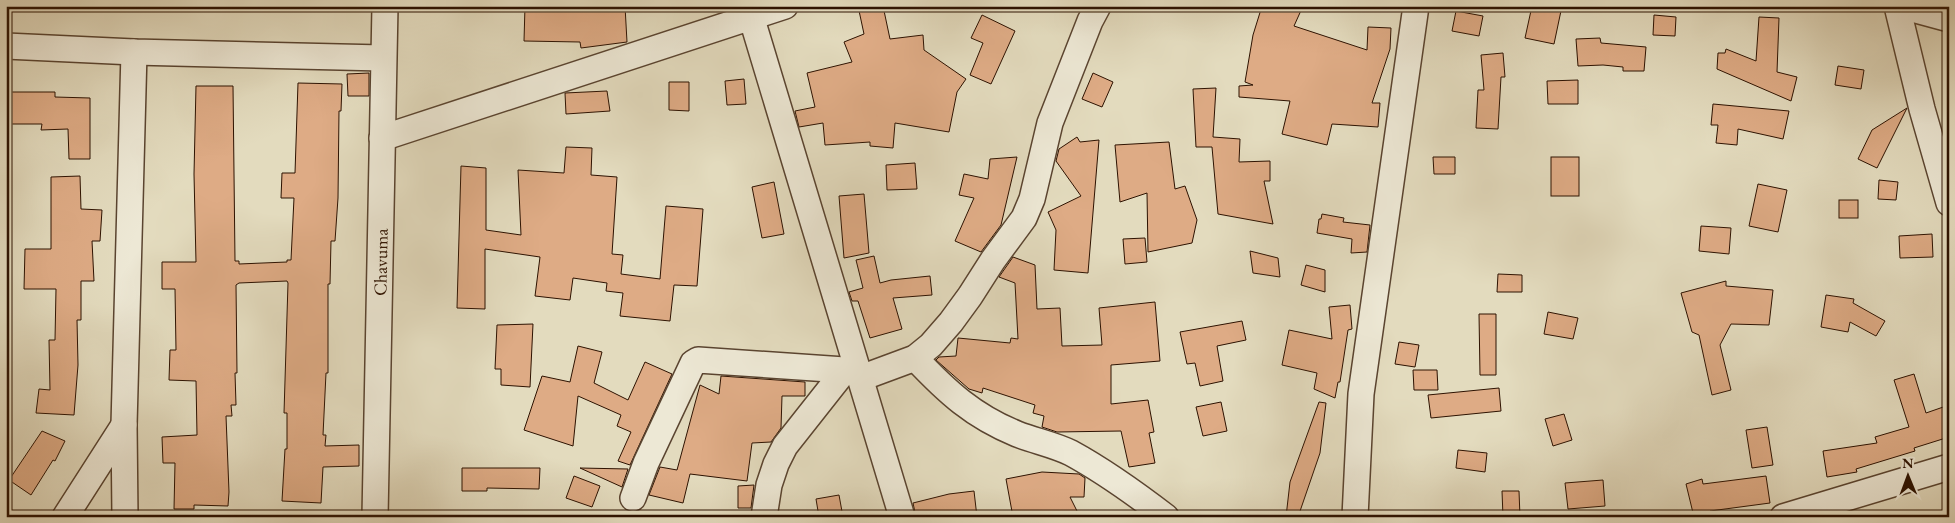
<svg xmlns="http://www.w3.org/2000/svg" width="1955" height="523" font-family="'EB Garamond',serif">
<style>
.building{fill:#deab85;stroke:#2d1201}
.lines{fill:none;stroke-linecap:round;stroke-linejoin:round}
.minor-casing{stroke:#5a4430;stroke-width:28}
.minor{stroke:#ede8d5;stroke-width:25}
.labels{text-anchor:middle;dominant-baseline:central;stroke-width:4.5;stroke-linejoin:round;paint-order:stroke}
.street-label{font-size:18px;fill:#2d1201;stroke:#ede8d5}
</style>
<rect width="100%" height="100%" fill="#e3dbbe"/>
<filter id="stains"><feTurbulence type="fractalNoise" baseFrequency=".004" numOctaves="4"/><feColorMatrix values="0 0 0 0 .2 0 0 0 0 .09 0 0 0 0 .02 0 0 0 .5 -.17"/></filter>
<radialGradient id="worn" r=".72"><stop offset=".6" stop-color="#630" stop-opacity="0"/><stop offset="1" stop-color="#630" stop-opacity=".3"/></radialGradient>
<g class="building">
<path d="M525,6H625L627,42L581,48L580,42L524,41Z"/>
<path d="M858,6H883L890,39L923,35L924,50L966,79L957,92L949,132L895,123L893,148L870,146V142L825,145L823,123L799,127L795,111L815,107L807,73L852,62L844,42L864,34Z"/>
<path d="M1262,6H1303L1294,26L1367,50L1368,27L1391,28L1390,49L1372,103H1380L1378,127L1332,124L1327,145L1282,134L1290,101L1239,97V86L1253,85L1245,82L1253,35Z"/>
<path d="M1532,6H1562L1554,44L1525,38Z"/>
<path d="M1456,11L1483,16L1479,36L1452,31Z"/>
<path d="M982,15L1015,31L991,84L970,75L983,43L971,38Z"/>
<path d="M1654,15L1676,17L1675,36L1653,35Z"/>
<path d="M1759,17L1779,18L1777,72L1797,77L1791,101L1717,69L1718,53H1725L1726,49L1756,61Z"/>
<path d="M1600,38L1601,43L1646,47L1644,71H1623V67L1603,65L1578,66L1576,39Z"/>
<path d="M1503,53L1505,77H1501L1498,129L1476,128L1478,90H1484L1481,55Z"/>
<path d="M1838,66L1864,70L1861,89L1835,85Z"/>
<path d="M369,73V96H348L347,74Z"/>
<path d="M1093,73L1113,82L1102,107L1082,99Z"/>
<path d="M744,79L746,104L727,105L725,81Z"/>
<path d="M1578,80V104H1548L1547,81Z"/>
<path d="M669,82H689V111L669,110Z"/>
<path d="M298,83L342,84L341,111H339L338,198L335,241H331L330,284H328V373H326L323,435H326L325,446L359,445V466L323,467L321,503L282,501L285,449H287V413H284L288,283L287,281L239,283L236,285L237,373H235L236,405H231L232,416H226L229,492L228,506L194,505V509H174L175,463H163L162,437L197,435L196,381L169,380L170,350H176L175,289H162V262H196L194,174L196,86H233L235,261H239V264L287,262V260H291L294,198H281L282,173H295Z"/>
<path d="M1216,88L1213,137L1240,139L1239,162L1270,161V181H1264L1273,224L1218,214L1212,147H1196L1193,89Z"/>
<path d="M607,91L610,111L566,114L565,93Z"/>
<path d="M6,92H55V97L90,98V159H69L68,129L41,130L42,124H6Z"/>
<path d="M1713,104L1789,111L1783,139L1738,129L1737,145L1716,143L1718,125H1711Z"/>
<path d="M1907,108L1877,168L1858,159L1872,130Z"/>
<path d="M1077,137L1080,142L1099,140L1088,273L1054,270L1056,230L1048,212L1081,196L1056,161L1059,149Z"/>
<path d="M1169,142L1175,189L1185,186L1197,220L1192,243L1148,252L1147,193L1120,202L1115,145Z"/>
<path d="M566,147L592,148L591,175L617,177L612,254L623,255L621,274L660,279L666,206L703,209L697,286L674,285L670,321L620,316L623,293L606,291L607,283L573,278L570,300L535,296L540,257L485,249V309L457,308L461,166L486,168V230L521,235L518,170L564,173Z"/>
<path d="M1017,157L1001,225L981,252L955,241L974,198L959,195L964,174L988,179L990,159Z"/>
<path d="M1433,157H1455V174H1434Z"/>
<rect x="1551" y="157" width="28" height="39"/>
<path d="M915,163L917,189L887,190L886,165Z"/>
<path d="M80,176L81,209L102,210L100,241H92L94,281H81V320H77L78,365L74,415L36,413L39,389L50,390L49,340H55L56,289H24L25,249H51V177Z"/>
<path d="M1879,180L1898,182L1896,200L1878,199Z"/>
<path d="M774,182L784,234L762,238L752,187Z"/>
<path d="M1758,184L1787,190L1778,232L1749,226Z"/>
<path d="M864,194L869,253L844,258L839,196Z"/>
<rect x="1839" y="200" width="19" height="18"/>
<path d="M1322,214L1344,218L1343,222L1370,225L1367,252L1351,253L1352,239L1317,233L1319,219H1321Z"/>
<path d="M1701,226L1731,228L1729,254L1699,251Z"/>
<path d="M1932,234L1933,257L1900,258L1899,236Z"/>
<path d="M1145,238L1147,262L1125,264L1123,239Z"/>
<path d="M1250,251L1278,258L1280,277L1253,273Z"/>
<path d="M874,256L880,283L891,280L930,276L932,295L893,298L902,329L870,338L858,301H852L849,292L863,288L856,260Z"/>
<path d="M1013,257L1035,265L1037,309L1060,308L1062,346L1102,345L1099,308L1155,302L1160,361L1111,365V404L1148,400L1154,432L1149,433L1155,463L1129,467L1121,431L1057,432L1042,427L1044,416L1033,413L1035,405L983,388L982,393L969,389L936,360L939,357L956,356L958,338L1010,343L1011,338L1018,339L1015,283L999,277Z"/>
<path d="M1306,265L1325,270V292L1301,285Z"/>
<path d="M1498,274L1522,275V292H1497Z"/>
<path d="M1726,281V286L1773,290L1769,325L1731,324L1720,345L1731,390L1712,395L1699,335L1692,332L1681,293Z"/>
<path d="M1826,295L1854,299L1853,303L1885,321L1876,336L1850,322L1848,332L1821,327Z"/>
<path d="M1350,305L1352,329L1348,330L1340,382H1338L1335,398L1314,389L1317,373L1282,365L1289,330L1332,339L1329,307Z"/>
<path d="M1548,312L1578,318L1573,339L1544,334Z"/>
<path d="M1479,314H1496V375H1480Z"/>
<path d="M1242,321L1246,340L1217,346L1223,381L1200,386L1195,363L1187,364L1180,332Z"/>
<path d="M533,324L530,387L501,385V369H495L497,325Z"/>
<path d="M1399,342L1419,345L1415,367L1395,364Z"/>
<path d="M578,346L602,352L594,383L628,400L645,362L672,374L630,465L618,461L631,432L617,426L621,415L578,396L573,446L524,430L542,376L570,382Z"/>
<path d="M1413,370H1437L1438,390H1414Z"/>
<path d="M1914,374L1926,413L1949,405V437L1914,448L1915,451L1856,469L1857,472L1827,477L1823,451L1877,443L1875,437L1909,427L1894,380Z"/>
<path d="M721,376L805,382V396H782L781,428L771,442L752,443L747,481L690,474L683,503L649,495L660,467L677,470L700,385L719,394Z"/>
<path d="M1499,388L1501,411L1431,418L1428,395Z"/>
<path d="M1221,402L1227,431L1203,436L1196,407Z"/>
<path d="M1319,402L1326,403L1320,453L1298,517H1286L1290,482Z"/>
<path d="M1564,414L1572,440L1553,446L1545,419Z"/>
<path d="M1767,427L1773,465L1752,468L1746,430Z"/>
<path d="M42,431L65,441L55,461L53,460L31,495L9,480Z"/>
<path d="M1458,450L1487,453L1485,472L1456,468Z"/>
<path d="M462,468H540L539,489L487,488V491H462Z"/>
<path d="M580,468L628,469L622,487Z"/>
<path d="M1042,472L1079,474L1085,478L1084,497H1070L1080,517H1013L1006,479Z"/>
<path d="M574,476L600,486L592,507L566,498Z"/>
<path d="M1766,476L1770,503L1710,511L1711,514L1694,517L1686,484L1702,479L1703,484Z"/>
<path d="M1603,480L1605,506L1568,509L1565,483Z"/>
<path d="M754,485L751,508H738V486Z"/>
<path d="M974,491L977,517H916L913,503L949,494Z"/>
<path d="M1502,491H1519L1520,517H1503Z"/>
<path d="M839,495L843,517H819L816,499Z"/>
</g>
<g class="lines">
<defs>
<g id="minor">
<path d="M748,6L902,517"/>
<path d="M1897,6L1922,109L1949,203"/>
<path d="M1901,6L1949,19"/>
<path d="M6,46L134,52L383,58"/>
<path d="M382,138L785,6"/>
<path d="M915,358C947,392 973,416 1017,434C1035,441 1055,445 1071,453C1104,471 1136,494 1166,517"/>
<path d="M861,378L915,358L931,345L951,322L970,296L993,260L1024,218L1032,199L1050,123L1090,21L1098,6"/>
<path d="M633,498L646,463L693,363L698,360L859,371"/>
<path d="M65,517L124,425"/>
<path d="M125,517L124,425L134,52"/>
<path id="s1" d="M375,517L385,6"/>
<path d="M764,517L769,485L776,464L785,446L845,370"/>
<path d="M1355,517L1361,394L1416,6"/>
<path d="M1783,517L1949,467"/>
</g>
</defs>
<use href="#minor" class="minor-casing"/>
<use href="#minor" class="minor"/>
</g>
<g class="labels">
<g class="street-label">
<text stroke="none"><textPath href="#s1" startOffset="255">Chavuma</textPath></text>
</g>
</g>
<rect width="1955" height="523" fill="none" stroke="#e3dbbe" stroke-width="25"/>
<rect x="8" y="8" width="1940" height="508" fill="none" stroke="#2d1201" stroke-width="2.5"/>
<rect x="12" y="12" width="1930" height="498" fill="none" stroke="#2d1201"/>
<g transform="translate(1908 476) rotate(359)" stroke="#ede8d5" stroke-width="4" paint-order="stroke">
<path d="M0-4L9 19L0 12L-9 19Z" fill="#2d1201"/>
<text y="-8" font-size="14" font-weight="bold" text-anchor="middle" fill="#2d1201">N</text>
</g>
<rect width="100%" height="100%" filter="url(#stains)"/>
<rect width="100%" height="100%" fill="url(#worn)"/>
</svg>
